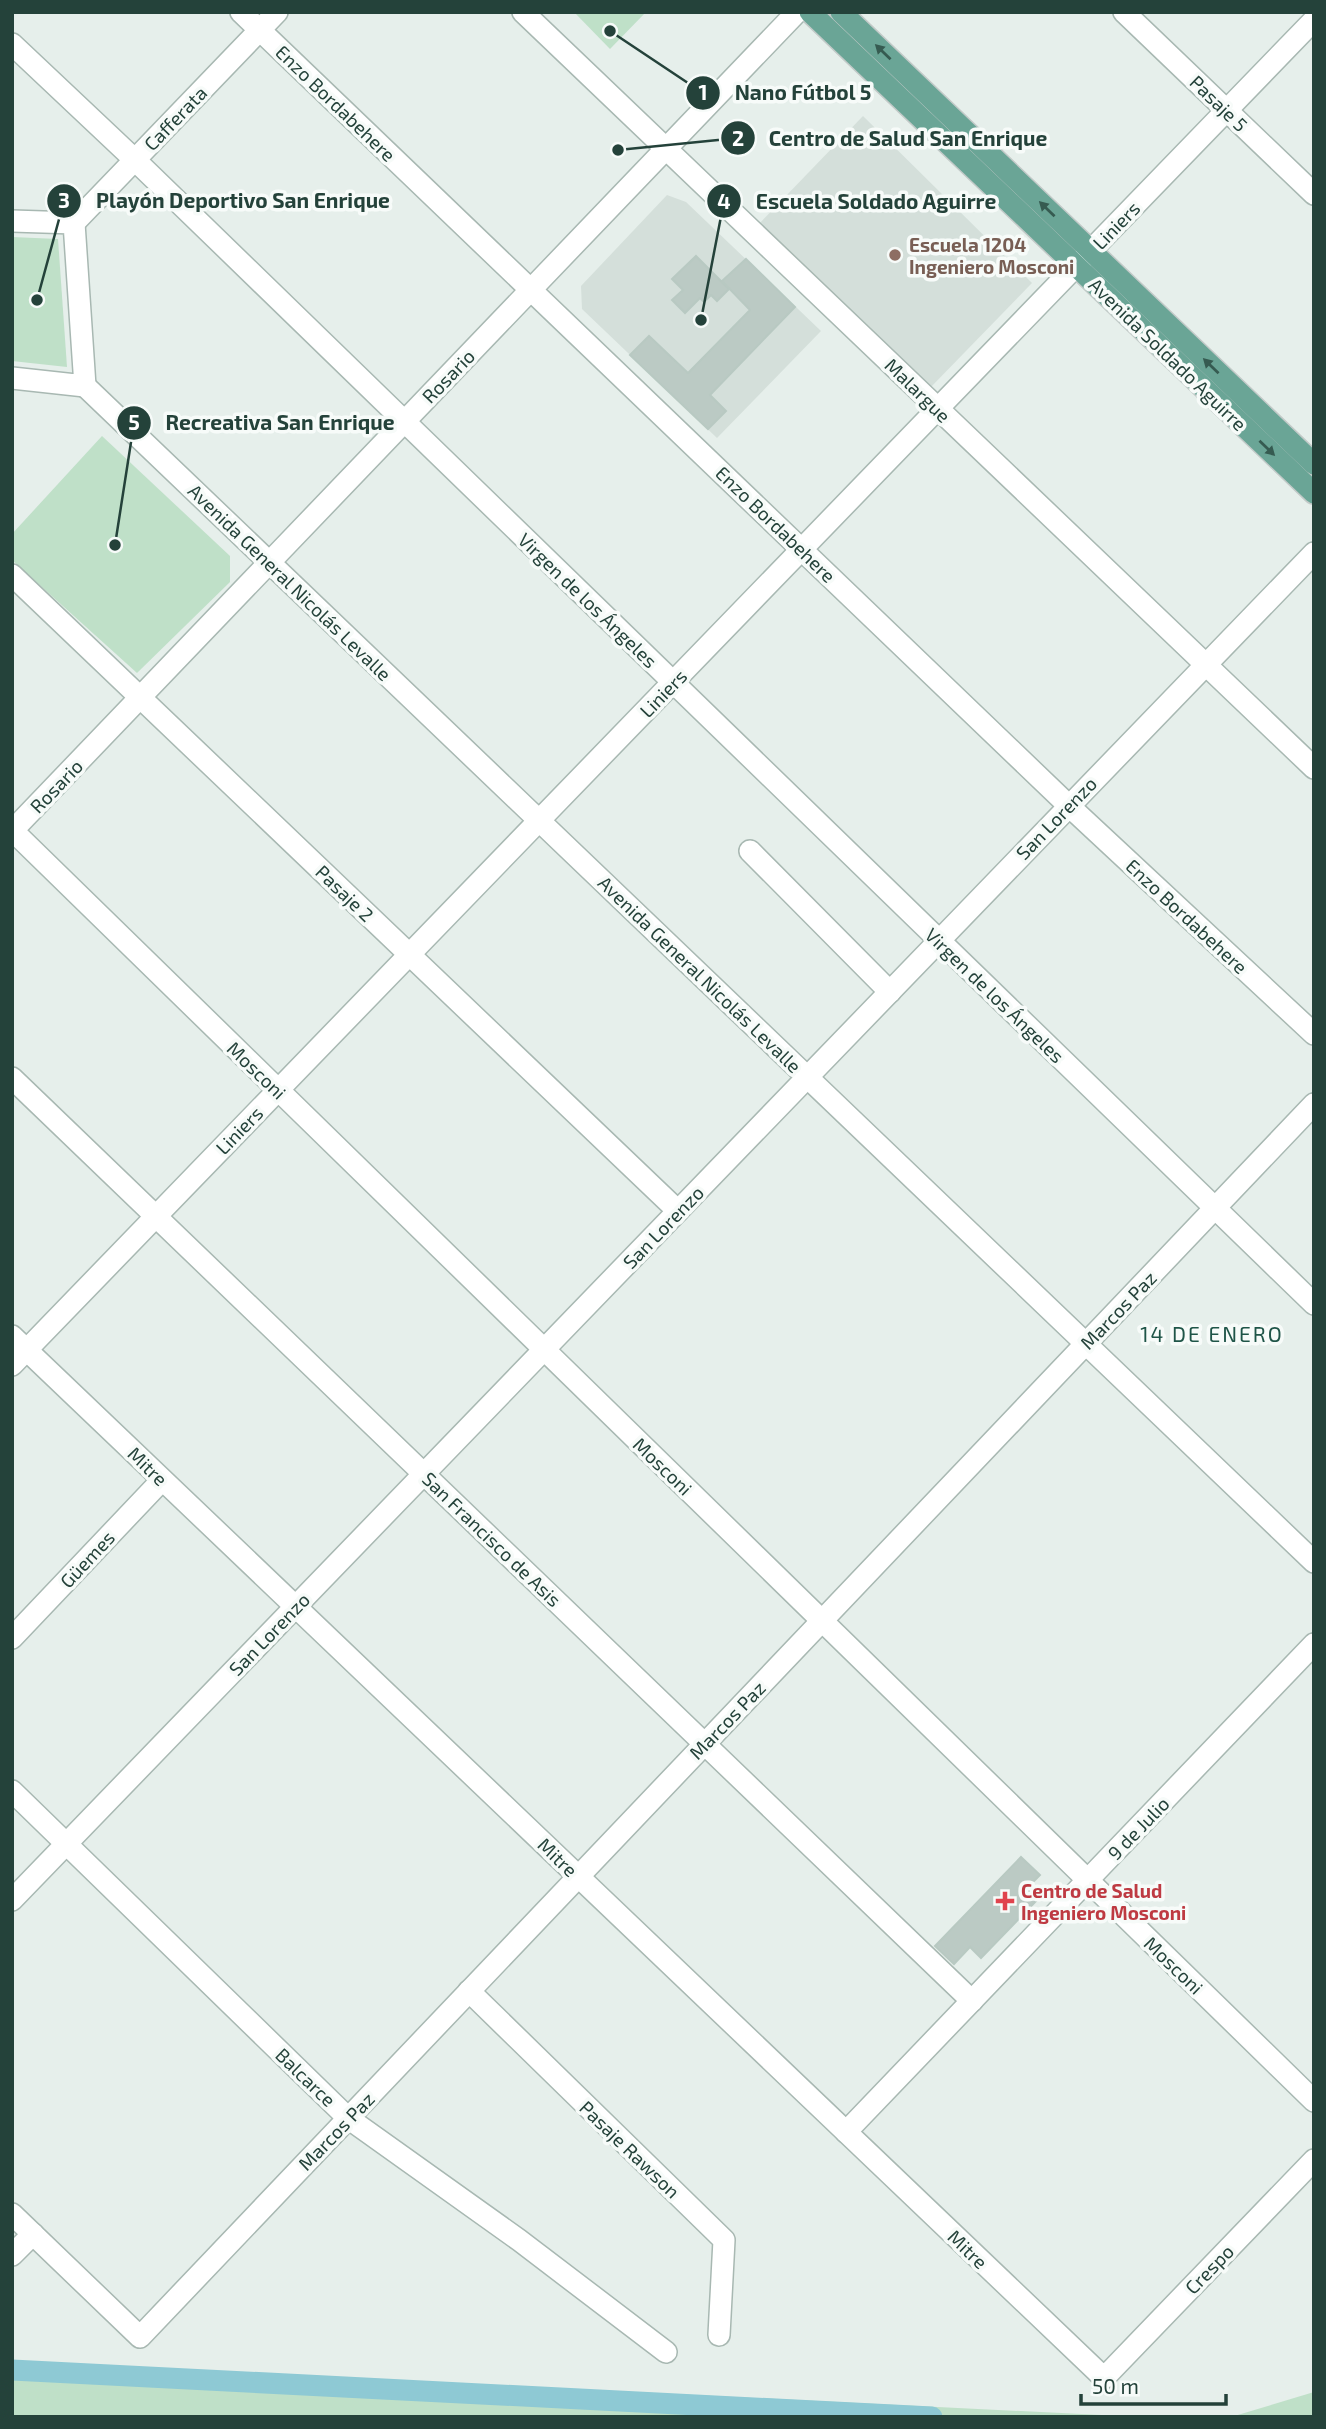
<svg xmlns="http://www.w3.org/2000/svg" width="1326" height="2429" font-family="'Exo 2',sans-serif">
<style>
.built{fill:#d4dfda}
.green{fill:#bfe0c8}
.lines{fill:none;stroke-linecap:round;stroke-linejoin:round}
.canal{stroke:#8ec9d4;stroke-width:21}
.building{fill:#bbcac4;stroke:#b8c9c2;stroke-width:2}
.minor-casing{stroke:#a8b8b2;stroke-width:24}
.major-casing{stroke:#c2cac8;stroke-width:24}
.minor{stroke:#fff;stroke-width:21}
.major{stroke:#6aa596;stroke-width:21}
.oneway{fill:#365b51}
.education-dot{fill:#8d6e63;stroke:#f7fbf9;stroke-width:2.5}
.health-dot{fill:#e0444e;stroke:#f7fbf9;stroke-width:2.5}
.labels{text-anchor:middle;dominant-baseline:central;stroke-width:7;stroke-linejoin:round;paint-order:stroke}
.street-label{font-size:19px;fill:#24423a;stroke:#f7fbf9}
.education-label{font-size:19px;font-weight:bold;fill:#785e54;stroke:#f7fbf9;text-anchor:start}
.health-label{font-size:19px;font-weight:bold;fill:#be3a42;stroke:#f7fbf9;text-anchor:start}
.neighbourhood-label{font-size:21px;letter-spacing:2px;fill:#1f5548;stroke:#f7fbf9}
.leader{fill:none;stroke:#24423a;stroke-width:2.5}
.callout-dot{fill:#24423a;stroke:#f7fbf9;stroke-width:2.5}
.mark-label{font-size:21px;text-anchor:middle;font-weight:bold;fill:#fff}
.callout-label{font-size:21px;text-anchor:middle;font-weight:bold;fill:#24423a;stroke:#f7fbf9;stroke-width:7;stroke-linejoin:round;paint-order:stroke}
</style>
<rect width="100%" height="100%" fill="#e6efeb"/>
<g class="built">
<path d="M863,116L1032,283L930,388L756,227Z"/>
<path d="M667,195L686,202L821,331L717,438L582,309L581,286Z"/>
</g>
<g class="green">
<path d="M574,12H646L610,49Z"/>
<path d="M12,237L58,239L67,367L12,361Z"/>
<path d="M102,436L230,556V582L137,673L12,560V534Z"/>
<path d="M12,2367L50,2371L411,2381L1142,2417H12Z"/>
<path d="M1314,2392V2417H1231Z"/>
</g>
<g class="lines">
<path class="canal" d="M12,2370L932,2417"/>
</g>
<g class="building">
<path d="M696,256L729,289L717,301L711,295L704,302L700,298L685,313L672,300L683,290L672,279Z"/>
<path d="M746,259L795,307L710,395L726,411L708,429L630,355L649,336L688,373L750,310L722,281Z"/>
<path d="M1021,1857L1040,1875L1027,1888L1038,1899L981,1958L970,1947L954,1964L935,1946Z"/>
</g>
<g class="lines">
<defs>
<g id="minor">
<path d="M241,12L1068,805L1314,1034"/>
<path d="M523,12L1314,768"/>
<path d="M1124,12L1314,194"/>
<path d="M12,44L135,160L1314,1304"/>
<path d="M12,221L74,223L85,386L12,378"/>
<path d="M74,223L277,12"/>
<path d="M85,386L1314,1562"/>
<path d="M12,575L678,1211"/>
<path d="M12,830L1314,2101"/>
<path d="M12,831L797,12"/>
<path d="M750,851L890,992"/>
<path d="M12,1078L972,2001"/>
<path d="M12,1336L1104,2378L1314,2160"/>
<path d="M12,1365L1314,20"/>
<path d="M12,1638L162,1480"/>
<path d="M12,1791L348,2118L519,2240L666,2352"/>
<path d="M12,1900L1314,553"/>
<path d="M469,1991L724,2240L719,2335"/>
<path d="M846,2132L1314,1644"/>
<path d="M12,2214L140,2337L1314,1104"/>
<path d="M12,2255L33,2234"/>
</g>
<g id="major">
<path d="M810,12L1314,493"/>
<path d="M841,12L1314,464"/>
</g>
</defs>
<use href="#minor" class="minor-casing"/>
<use href="#major" class="major-casing"/>
<use href="#minor" class="minor"/>
<use href="#major" class="major"/>
</g>
<defs><path id="oneway-solid" d="M-6-.8H1V-3.2L6.5 0L1 3.2V.8H-6Z" transform="scale(1.75)"/></defs>
<g class="oneway">
<use href="#oneway-solid" transform="translate(883 52) rotate(-136)"/>
<use href="#oneway-solid" transform="translate(1047 209) rotate(-136)"/>
<use href="#oneway-solid" transform="translate(1211 366) rotate(-136)"/>
<use href="#oneway-solid" transform="translate(1267 448) rotate(44)"/>
</g>
<circle class="education-dot" cx="895" cy="255" r="7"/>
<path class="health-dot" d="M1001.5 1890.5h7v7h7v7h-7v7h-7v-7h-7v-7h7z"/>
<g class="labels">
<g class="street-label">
<text transform="translate(336 103) rotate(44)">Enzo Bordabehere</text>
<text transform="translate(1219 103) rotate(44)">Pasaje 5</text>
<text transform="translate(175 118) rotate(-46)">Cafferata</text>
<text transform="translate(1116 225) rotate(-46)">Liniers</text>
<text transform="translate(1168 354) rotate(44)">Avenida Soldado Aguirre</text>
<text transform="translate(448 376) rotate(-46)">Rosario</text>
<text transform="translate(918 390) rotate(44)">Malargue</text>
<text transform="translate(776 524) rotate(44)">Enzo Bordabehere</text>
<text transform="translate(290 582) rotate(44)">Avenida General Nicolás Levalle</text>
<text transform="translate(588 600) rotate(44)">Virgen de los Ángeles</text>
<text transform="translate(663 693) rotate(-46)">Liniers</text>
<text transform="translate(56 786) rotate(-46)">Rosario</text>
<text transform="translate(1056 818) rotate(-46)">San Lorenzo</text>
<text transform="translate(345 893) rotate(44)">Pasaje 2</text>
<text transform="translate(1187 916) rotate(43)">Enzo Bordabehere</text>
<text transform="translate(700 974) rotate(44)">Avenida General Nicolás Levalle</text>
<text transform="translate(995 995) rotate(44)">Virgen de los Ángeles</text>
<text transform="translate(257 1070) rotate(44)">Mosconi</text>
<text transform="translate(239 1130) rotate(-46)">Liniers</text>
<text transform="translate(663 1227) rotate(-46)">San Lorenzo</text>
<text transform="translate(1118 1310) rotate(-46)">Marcos Paz</text>
<text transform="translate(148 1466) rotate(44)">Mitre</text>
<text transform="translate(663 1466) rotate(44)">Mosconi</text>
<text transform="translate(492 1539) rotate(44)">San Francisco de Asis</text>
<text transform="translate(87 1559) rotate(-47)">Güemes</text>
<text transform="translate(269 1634) rotate(-46)">San Lorenzo</text>
<text transform="translate(727 1720) rotate(-46)">Marcos Paz</text>
<text transform="translate(1138 1828) rotate(-46)">9 de Julio</text>
<text transform="translate(558 1857) rotate(44)">Mitre</text>
<text transform="translate(1174 1965) rotate(44)">Mosconi</text>
<text transform="translate(306 2077) rotate(44)">Balcarce</text>
<text transform="translate(336 2131) rotate(-46)">Marcos Paz</text>
<text transform="translate(630 2149) rotate(44)">Pasaje Rawson</text>
<text transform="translate(968 2249) rotate(44)">Mitre</text>
<text transform="translate(1209 2269) rotate(-46)">Crespo</text>
</g>
<g class="education-label">
<text x="909" y="244">Escuela 1204<tspan x="909" dy="22">Ingeniero Mosconi</tspan></text>
</g>
<g class="health-label">
<text x="1021" y="1890">Centro de Salud<tspan x="1021" dy="22">Ingeniero Mosconi</tspan></text>
</g>
<g class="neighbourhood-label">
<text x="1212" y="1333">14 DE ENERO</text>
</g>
</g>
<path class="leader" d="M610 31L703 93M618 150L738 138M37 300L64 201M701 320L724 201M115 545L134 423"/>
<g class="callout-dot">
<circle cx="610" cy="31" r="7"/>
<circle cx="618" cy="150" r="7"/>
<circle cx="37" cy="300" r="7"/>
<circle cx="701" cy="320" r="7"/>
<circle cx="115" cy="545" r="7"/>
<circle cx="703" cy="93" r="18"/>
<circle cx="738" cy="138" r="18"/>
<circle cx="64" cy="201" r="18"/>
<circle cx="724" cy="201" r="18"/>
<circle cx="134" cy="423" r="18"/>
</g>
<g class="mark-label">
<text x="703" y="100">1</text>
<text x="738" y="146">2</text>
<text x="64" y="208">3</text>
<text x="724" y="209">4</text>
<text x="134" y="430">5</text>
</g>
<g class="callout-label">
<text x="803" y="100">Nano Fútbol 5</text>
<text x="908" y="146">Centro de Salud San Enrique</text>
<text x="243" y="208">Playón Deportivo San Enrique</text>
<text x="876" y="209">Escuela Soldado Aguirre</text>
<text x="280" y="430">Recreativa San Enrique</text>
</g>
<rect width="1326" height="2429" fill="none" stroke="#24423a" stroke-width="28"/>
<path d="M1081 2394v10h145v-10" fill="none" stroke="#24423a" stroke-width="3.5"/>
<text x="1092" y="2394" font-size="21" fill="#24423a" stroke="#f7fbf9" stroke-width="5" paint-order="stroke">50 m</text>
</svg>
